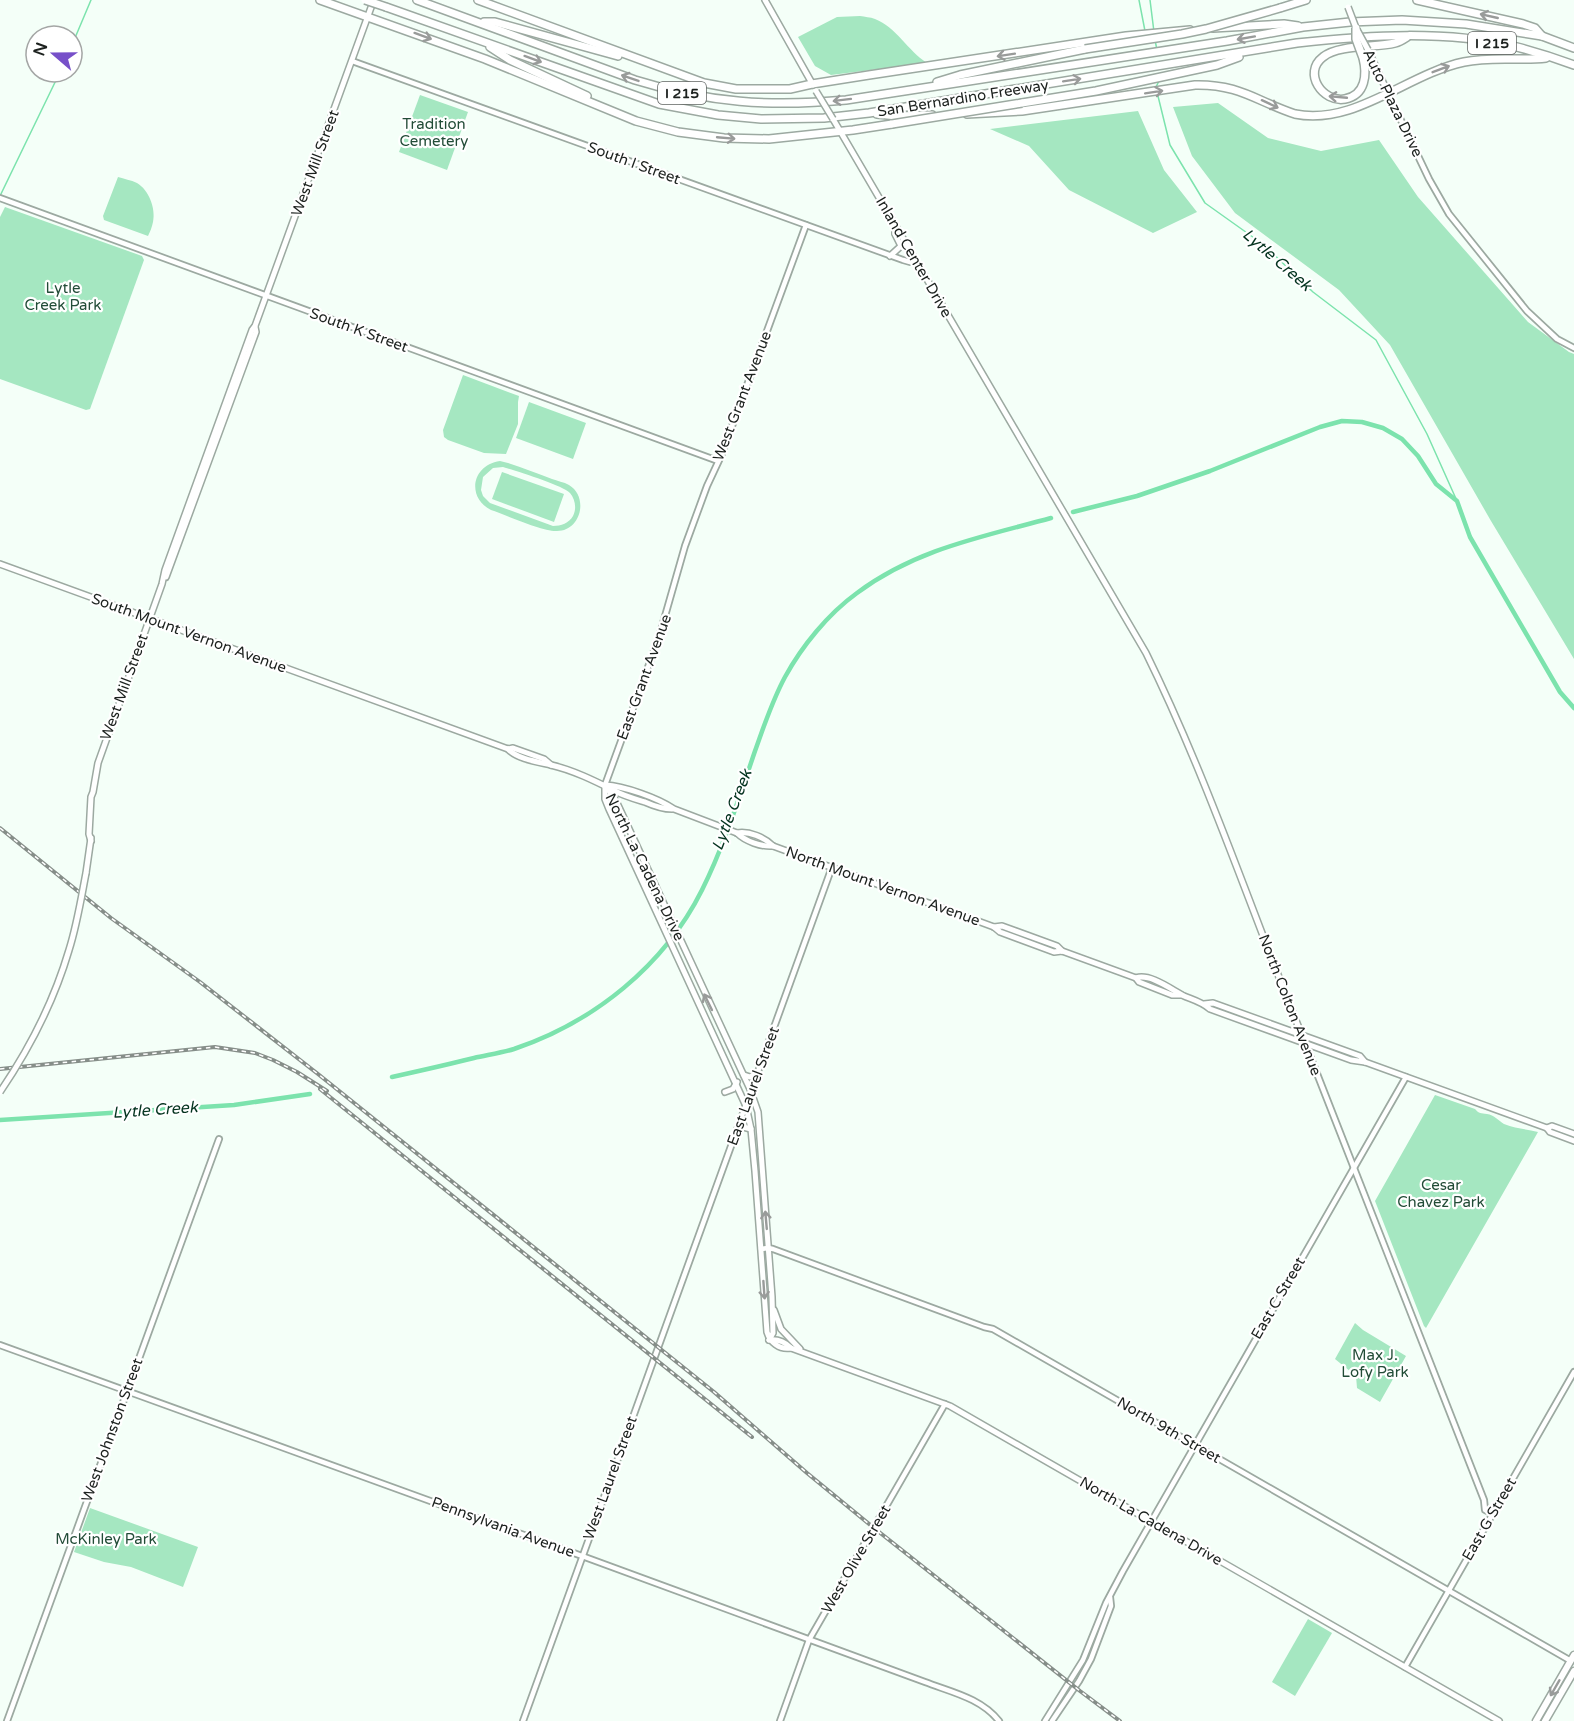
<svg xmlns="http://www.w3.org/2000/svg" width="1574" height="1721" font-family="'Varela Round',sans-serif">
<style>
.green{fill:#a5e7c1;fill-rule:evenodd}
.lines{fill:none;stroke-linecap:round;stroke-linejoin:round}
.stream{stroke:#7ce3ad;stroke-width:1.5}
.canal{stroke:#7ce3ad;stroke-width:4.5}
.tertiary-casing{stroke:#9ca9a1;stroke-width:8}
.secondary-casing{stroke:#9ca9a1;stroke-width:8}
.primary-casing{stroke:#9ca9a1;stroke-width:9}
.motorway-casing{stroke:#9ca9a1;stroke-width:10}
.tertiary{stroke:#fff;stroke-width:4.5}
.secondary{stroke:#fff;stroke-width:5}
.primary{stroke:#fff;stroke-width:6}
.motorway{stroke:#fff;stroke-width:7}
.rail-casing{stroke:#868e89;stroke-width:4}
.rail{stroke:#fff;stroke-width:1.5;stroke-dasharray:4.5;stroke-linecap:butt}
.secondary-bridge-casing{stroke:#9ca9a1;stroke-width:8;stroke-linecap:butt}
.motorway-bridge-casing{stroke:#9ca9a1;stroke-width:10;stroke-linecap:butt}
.secondary-bridge{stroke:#fff;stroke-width:5}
.motorway-bridge{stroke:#fff;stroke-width:7}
.oneway{stroke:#999b9a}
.labels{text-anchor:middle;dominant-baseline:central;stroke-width:4.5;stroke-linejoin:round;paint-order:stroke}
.shield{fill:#fff;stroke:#606462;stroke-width:1.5}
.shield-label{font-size:14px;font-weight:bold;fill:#1c211e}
.street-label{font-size:15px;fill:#1c211e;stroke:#fff}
.park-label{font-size:15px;fill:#224c37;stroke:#fff}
.water-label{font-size:16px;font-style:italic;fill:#04331f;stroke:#fff}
</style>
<rect width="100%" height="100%" fill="#f4fff8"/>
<g class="green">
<path d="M860,16C865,17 870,17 875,19C896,27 908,51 927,63L831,75L815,66L798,37L837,17Z"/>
<path d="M420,95L468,112L447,170L399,152Z"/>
<path d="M1218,103L1268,138L1321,151L1379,140L1418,197L1528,322L1569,352L1574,354V659L1491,521L1390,345L1339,290L1235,213L1192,156L1173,107Z"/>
<path d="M1138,111L1164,170L1197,212L1153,233L1069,190L1029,146L990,129Z"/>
<path d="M118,177C124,179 131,180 137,183C149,190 156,209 153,222C152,227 150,232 148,236L104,220L103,216Z"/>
<path d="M5,207L142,256L144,260L90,409L86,410L0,379V217Z"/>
<path d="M463,375L519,396L518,402V424L506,454L484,453L448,440L444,437L443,430Z"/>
<path d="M529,402L586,423L573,459L516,438Z"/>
<path d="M500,461L508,463C523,468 537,473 552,479C557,481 564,482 569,485C589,497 581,531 557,531C544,532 506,515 491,510C466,497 472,465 500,461ZM503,467C516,471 562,485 570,493C575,499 577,508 573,516C569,523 561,526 553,526L490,503L483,496L481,490L483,477L493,468Z"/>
<path d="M502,472L564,494L554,522L492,499Z"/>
<path d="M1435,1095L1475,1109C1479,1114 1481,1113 1487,1114C1494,1115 1499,1121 1504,1124C1516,1129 1527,1129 1538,1132L1426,1328L1424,1326L1375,1201Z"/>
<path d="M1355,1323L1363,1330L1406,1356L1380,1402L1357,1388L1356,1376L1335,1359Z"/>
<path d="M90,1508L198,1547L183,1587L131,1567L104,1562L74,1552Z"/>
<path d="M1308,1619L1332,1633L1295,1696L1272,1682Z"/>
</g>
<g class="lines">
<g class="stream">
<path d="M1139,0L1145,31"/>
<path d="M1150,0L1154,32"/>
<path d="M1155,40L1157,50"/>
<path d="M72,45L91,0"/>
<path d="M1156,87L1159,81"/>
<path d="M1157,92L1170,145L1205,203L1264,245L1313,292L1376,340L1427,434L1457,501"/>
<path d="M0,196L60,72"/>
</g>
<g class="canal">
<path d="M1073,512L1137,496L1210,471L1320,427L1342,421L1362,422L1383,428L1402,439L1418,456L1436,484L1457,501L1470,537L1560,692L1574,708"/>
<path d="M392,1077C419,1071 446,1065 474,1058C487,1055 501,1053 514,1049C594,1022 664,966 702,890C724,846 739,798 755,751C764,726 772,701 785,677C802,646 828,614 857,593C916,549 982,537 1051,518"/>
<path d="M0,1120L234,1105L310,1094"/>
</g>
<defs>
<g id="tertiary">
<path d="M352,61L903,260L910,262L915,260"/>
<path d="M1388,93L1429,179L1449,214L1527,311L1557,339L1574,348"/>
<path d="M0,198L718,461"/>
<path d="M605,785L659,637L685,546L707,486L721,456L806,225"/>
<path d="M1305,1043L1484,1500L1485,1510L1493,1514"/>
<path d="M761,1249L768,1248L773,1249L984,1327L993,1329L1571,1661"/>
<path d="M0,1345L582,1556L925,1682C951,1692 981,1698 999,1721"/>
<path d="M1405,1667L1574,1372"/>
<path d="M7,1721L219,1139"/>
<path d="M523,1721L832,867"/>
<path d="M780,1721L809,1640L945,1404"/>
<path d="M1045,1721L1083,1660L1106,1603L1123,1571L1406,1077"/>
<path d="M1052,1721L1079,1681L1091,1659L1111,1606L1110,1597"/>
</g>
<g id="secondary">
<path d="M765,0L813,85"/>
<path d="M1368,50L1388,93"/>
<path d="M833,119L1146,653C1208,779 1252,913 1305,1043"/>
<path d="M890,256L901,246L895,234V228"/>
<path d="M0,564L508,749L513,748L544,759L551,765"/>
<path d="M166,577L256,332L255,327"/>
<path d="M508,749C517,759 538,762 551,765C573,770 595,781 615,791C624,796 635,799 645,802C654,806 662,809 672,809"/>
<path d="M605,785V799L609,809L746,1106L751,1129L755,1171L767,1332C770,1342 779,1350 791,1348"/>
<path d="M605,785L616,801L750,1089L758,1112L772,1297L773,1333L769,1340"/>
<path d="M605,785C624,786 658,798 674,809L737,833C745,841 761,847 773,846"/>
<path d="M737,833C749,831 764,837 773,846L994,927L1000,932L1054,952L1062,951L1136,978C1150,973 1172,990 1184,996C1194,1000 1202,1002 1210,1009L1351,1060L1365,1062L1547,1128L1550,1132L1574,1141"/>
<path d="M91,841L89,834L91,797L93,792L98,763L162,584L165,570L252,330L255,326L373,2"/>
<path d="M86,873L91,838"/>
<path d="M994,927L1002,926L1057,946L1062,951"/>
<path d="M1136,978L1139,982L1172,995H1181"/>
<path d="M1204,1004L1213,1003L1360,1056L1365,1062"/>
<path d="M744,1075L750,1077L758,1073"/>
<path d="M725,1092L733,1089L737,1082"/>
<path d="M1547,1128L1552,1126L1574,1134"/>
<path d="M737,1130L743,1127L751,1129"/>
<path d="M774,1310L781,1329L800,1349"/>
<path d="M769,1340C777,1339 785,1342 791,1348L950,1406L1499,1721"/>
</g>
<g id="primary">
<path d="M1536,1721L1574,1655"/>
<path d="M1545,1721L1574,1671"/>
</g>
<g id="motorway">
<path d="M320,0L485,59L636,121L678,132L724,138L769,139L853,130L892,124"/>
<path d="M417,0L635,80C709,103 770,107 846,100L1227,41L1303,27L1350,22L1402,20L1466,24L1542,36L1574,48"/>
<path d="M478,0L704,83L736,89H790L812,84L869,75L1126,36L1190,30"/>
<path d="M1417,0L1523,24L1535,28L1542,36"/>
<path d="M386,7L659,104L718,115L761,119L824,118L869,113L1297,43C1369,35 1446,30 1517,47C1536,52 1555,58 1574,65"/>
<path d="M1280,8L1306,0"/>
<path d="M484,22H495L618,56"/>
<path d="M1213,28L1284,24L1298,26"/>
<path d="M490,47L510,60L587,96"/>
<path d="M1363,58C1367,74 1366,95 1345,99C1323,103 1302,73 1323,57C1339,44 1376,48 1395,43C1399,42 1404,39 1407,37"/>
<path d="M937,82L960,75L1085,49"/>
<path d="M1022,103L1096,91L1217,65L1239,57"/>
<path d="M877,114L897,116L932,115"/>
<path d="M967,114L1022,111L1195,85C1239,84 1256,101 1295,114C1355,126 1407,74 1464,62C1492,56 1519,61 1546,58"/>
</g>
</defs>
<use href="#tertiary" class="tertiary-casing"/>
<use href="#secondary" class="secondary-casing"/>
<use href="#primary" class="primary-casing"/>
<use href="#motorway" class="motorway-casing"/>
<use href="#tertiary" class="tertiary"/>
<use href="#secondary" class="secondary"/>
<use href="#primary" class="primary"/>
<use href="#motorway" class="motorway"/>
<defs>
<g id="rail">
<path d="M0,828L111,918L200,982L318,1074L714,1392L807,1473L874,1528L1080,1691L1120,1721"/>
<path d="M0,1069L215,1047L255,1053L273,1060L297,1072L327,1091"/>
<path d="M320,1089L752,1437"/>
</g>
</defs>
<use href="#rail" class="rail-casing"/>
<use href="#rail" class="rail"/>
<defs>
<g id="secondary-bridge">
<path d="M1348,7L1356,28L1368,50"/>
<path d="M816,91L833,119"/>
<path d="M0,1092C30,1048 54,1001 69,950C77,925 81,899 86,873"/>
</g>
<g id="motorway-bridge">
<path d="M365,0L386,7"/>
<path d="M1356,28V39L1363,58"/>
<path d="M1085,49L1182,34L1206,29L1280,8"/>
<path d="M892,124L1022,103"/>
</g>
</defs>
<use href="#secondary-bridge" class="secondary-bridge-casing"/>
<use href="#motorway-bridge" class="motorway-bridge-casing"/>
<use href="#secondary-bridge" class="secondary-bridge"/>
<use href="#motorway-bridge" class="motorway-bridge"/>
</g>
<defs><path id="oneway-shaft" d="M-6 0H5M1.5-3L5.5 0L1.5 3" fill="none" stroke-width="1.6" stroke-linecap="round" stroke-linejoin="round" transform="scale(1.5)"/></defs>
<g class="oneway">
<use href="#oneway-shaft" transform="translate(1489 16) rotate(-167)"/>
<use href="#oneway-shaft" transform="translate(423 36) rotate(20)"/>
<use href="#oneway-shaft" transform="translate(1246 38) rotate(170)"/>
<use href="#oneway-shaft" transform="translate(1006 55) rotate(171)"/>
<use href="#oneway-shaft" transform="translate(533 59) rotate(20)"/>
<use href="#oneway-shaft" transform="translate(1441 69) rotate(-21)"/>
<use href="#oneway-shaft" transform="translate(630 78) rotate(-161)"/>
<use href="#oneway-shaft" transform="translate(1072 80) rotate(-9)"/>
<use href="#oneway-shaft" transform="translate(1154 92) rotate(-9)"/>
<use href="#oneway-shaft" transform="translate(1338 97) rotate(-175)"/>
<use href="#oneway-shaft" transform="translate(842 100) rotate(173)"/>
<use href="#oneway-shaft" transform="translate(1270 104) rotate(25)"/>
<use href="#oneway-shaft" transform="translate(726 138) rotate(5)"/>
<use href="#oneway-shaft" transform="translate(708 1002) rotate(-116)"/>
<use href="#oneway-shaft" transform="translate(766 1220) rotate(-95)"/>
<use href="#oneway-shaft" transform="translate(764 1290) rotate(86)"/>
<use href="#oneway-shaft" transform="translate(1555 1688) rotate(120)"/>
</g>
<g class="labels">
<g class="shield">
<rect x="1468" y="32" width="48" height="22" rx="4.5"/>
<rect x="658" y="82" width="48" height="22" rx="4.5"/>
</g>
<g class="shield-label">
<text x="1492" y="43">I 215</text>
<text x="682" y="93">I 215</text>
</g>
<g class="street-label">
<text transform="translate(963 98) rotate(-9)">San Bernardino Freeway</text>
<text transform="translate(1393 103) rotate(64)">Auto Plaza Drive</text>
<text transform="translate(315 163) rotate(-70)">West Mill Street</text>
<text transform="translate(634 163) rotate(20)">South I Street</text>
<text transform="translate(914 257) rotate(60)">Inland Center Drive</text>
<text transform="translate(359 330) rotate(20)">South K Street</text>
<text transform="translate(742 396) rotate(-69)">West Grant Avenue</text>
<text transform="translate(189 633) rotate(20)">South Mount Vernon Avenue</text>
<text transform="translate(644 677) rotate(-70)">East Grant Avenue</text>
<text transform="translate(124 687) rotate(-70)">West Mill Street</text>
<text transform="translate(645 867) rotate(64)">North La Cadena Drive</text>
<text transform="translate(883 886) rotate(20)">North Mount Vernon Avenue</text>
<text transform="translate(1290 1005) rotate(69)">North Colton Avenue</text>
<text transform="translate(753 1086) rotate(-70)">East Laurel Street</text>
<text transform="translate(1278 1298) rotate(-60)">East C Street</text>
<text transform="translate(112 1430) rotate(-70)">West Johnston Street</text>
<text transform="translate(1169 1430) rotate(30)">North 9th Street</text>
<text transform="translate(610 1478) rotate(-70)">West Laurel Street</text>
<text transform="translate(1489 1519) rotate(-60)">East G Street</text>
<text transform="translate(1151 1521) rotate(30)">North La Cadena Drive</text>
<text transform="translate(503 1527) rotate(20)">Pennsylvania Avenue</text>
<text transform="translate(856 1559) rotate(-60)">West Olive Street</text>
</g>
<g class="park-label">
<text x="434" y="124">Tradition<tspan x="434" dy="17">Cemetery</tspan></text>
<text x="63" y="288">Lytle<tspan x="63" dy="17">Creek Park</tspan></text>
<text x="1441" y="1185">Cesar<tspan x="1441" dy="17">Chavez Park</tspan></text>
<text x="1375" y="1355">Max J.<tspan x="1375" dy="17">Lofy Park</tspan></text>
<text x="106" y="1539">McKinley Park</text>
</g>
<g class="water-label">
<text transform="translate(1277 260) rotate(41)">Lytle Creek</text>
<text transform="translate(732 810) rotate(-69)">Lytle Creek</text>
<text transform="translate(155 1110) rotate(-4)">Lytle Creek</text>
</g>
</g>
<g transform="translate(54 54) rotate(290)"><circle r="28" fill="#ffffff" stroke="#a4a6a5" stroke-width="1.5"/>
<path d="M0-4.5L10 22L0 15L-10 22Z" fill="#7750c9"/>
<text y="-9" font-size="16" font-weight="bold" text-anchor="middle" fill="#1c211e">N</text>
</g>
</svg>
